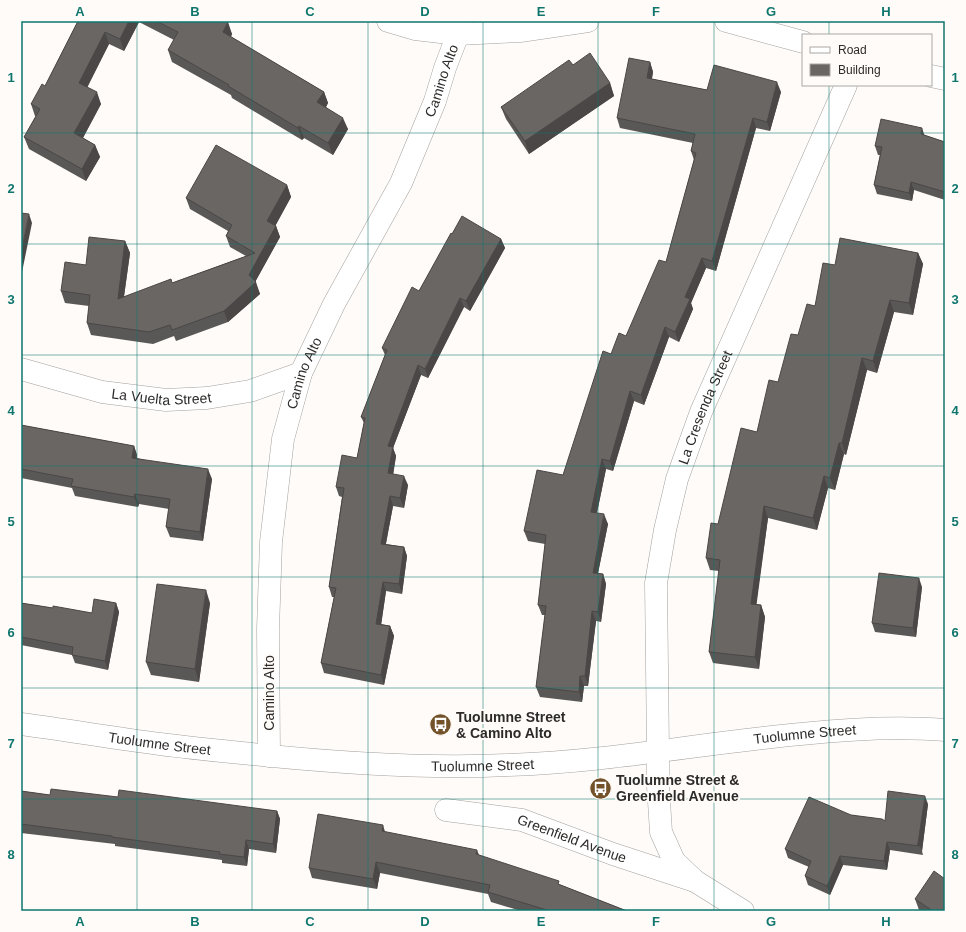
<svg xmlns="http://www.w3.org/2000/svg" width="966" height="932" font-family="Helvetica,sans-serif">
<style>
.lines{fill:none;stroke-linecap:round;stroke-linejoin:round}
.street-casing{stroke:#a4a19f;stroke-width:23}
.secondary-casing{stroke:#a4a19f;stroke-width:23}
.street{stroke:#fff;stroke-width:22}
.secondary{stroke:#fff;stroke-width:22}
.wall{fill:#5a5856}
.shaded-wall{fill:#4a4746}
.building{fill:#696664;stroke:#4a4746}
.grid{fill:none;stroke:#0f766e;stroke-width:1;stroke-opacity:0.55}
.labels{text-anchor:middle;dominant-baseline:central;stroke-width:4;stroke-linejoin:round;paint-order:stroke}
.street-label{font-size:14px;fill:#2d2b2a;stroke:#fefbf8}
.poi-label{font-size:14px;font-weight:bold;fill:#2d2b2a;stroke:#fefbf8;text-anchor:start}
.neatline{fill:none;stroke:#0f766e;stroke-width:1.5}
.grid-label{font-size:13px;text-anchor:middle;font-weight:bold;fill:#0f766e}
</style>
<rect width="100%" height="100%" fill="#fefbf8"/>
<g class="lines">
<defs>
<g id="street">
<path d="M388,21L415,29L458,34L520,31L588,21"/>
<path d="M726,21L803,42"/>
<path d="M931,76L945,79"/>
<path id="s1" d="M21,369L102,392L166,400L207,398L250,391L301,373"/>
<path id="s2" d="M446,810L522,820L613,854L695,881L743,911"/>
<path id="s3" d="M695,881L674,861L661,832L658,786V751L656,583L665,530L677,479L701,412L846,85"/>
</g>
<g id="secondary">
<path id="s4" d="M21,724C67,730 113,738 160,744C190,748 221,751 252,754C338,763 423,769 508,765C606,762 703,743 801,734C849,729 897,726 945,730"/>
<path id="s5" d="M269,756L268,629L271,542L283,439L301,373L334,304L401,183L435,101L445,68L458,34L460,21"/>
</g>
</defs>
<use href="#street" class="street-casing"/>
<use href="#secondary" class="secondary-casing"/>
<use href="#street" class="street"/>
<use href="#secondary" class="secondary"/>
</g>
<g class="wall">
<path d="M78,21H225L232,34L231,37L324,92L328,103L326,107L348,129L333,155L304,138L302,140L232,98L231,95L172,62L168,50L174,40L139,22L124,51L109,44L87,87L101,104L83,138L95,145L100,157L86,181L29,149L24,137L36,116H35L31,104L45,86Z"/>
<path d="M650,62L653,72L652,79L707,90L781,92L770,131L756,128L716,271L706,268L691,303L693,309L679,342L669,337L644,405L634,401L613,471L606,469L597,513L608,524L598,573L603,574L606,584L601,622L596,621L588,686H584L582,702L540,697L536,687L545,615H542L538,605L545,544L528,541L524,531L563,475L611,354L626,336L666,262L694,160L691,151L693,143L620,128L617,118Z"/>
<path d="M573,65L610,83L614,96L529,154L506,119L501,107Z"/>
<path d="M924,135L945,142V200L914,190L912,201L877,194L874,185L880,155H878L875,146Z"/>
<path d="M287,185L291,197L275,226H276L280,237L255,282L260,294L228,322L176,341L174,336L153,344L91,335L87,323L89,306L65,303L61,291L86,265L125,241L130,253L124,297L172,283L246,256L230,247L226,236L228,231L190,209L186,198Z"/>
<path d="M452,234L501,239L505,248L470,311L464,307L428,378L421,375L393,448L396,456L393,474L408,485L404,508L393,506L386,544L404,547L407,556L402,594L386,591L381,624L390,626L394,636L384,685L324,673L321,663L334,597H332L329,587L342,497L339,496L336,487L357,458L364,423L361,417L385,355L382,348L419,291Z"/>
<path d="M918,253L923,264L913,315L894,312L877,373L867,370L846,455L844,454L835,490L828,488L817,530L768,518L756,604L761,605L765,617L759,669L713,663L709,652L719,571L710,570L706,558L718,524L778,382L798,335L815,306L835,265Z"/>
<path d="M21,425L134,446L137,455V458L212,479L203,541L170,537L166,527L169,509L139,504L138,507L75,496L72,488L21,478Z"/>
<path d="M922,587L916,637L875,632L872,623Z"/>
<path d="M21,603L53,608L92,613L116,603L119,612L108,670L75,663L72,655L21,645Z"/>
<path d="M210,603L199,682L151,675L146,662Z"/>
<path d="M21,791L50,795L118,797L277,811L280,819L276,853L249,849L247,866L222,863V860L115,846V844L21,833Z"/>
<path d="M928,804L922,851L923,855L890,850L887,870L843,865L830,895L808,885L805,876L809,867L788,858L785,849L851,815L885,821Z"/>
<path d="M385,832L479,855L561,885L627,911H521L491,902L488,894L380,873L377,889L312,878L309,868Z"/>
<path d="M915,899L945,911H921L919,910Z"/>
</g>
<g class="shaded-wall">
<path d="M129,21H138L139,22L124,51L120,39Z"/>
<path d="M228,22L232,34L227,44L223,32Z"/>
<path d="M105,32L109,44L84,94L79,83Z"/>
<path d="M650,62L653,72L650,88L647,78Z"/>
<path d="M777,82L781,92L770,131L767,122Z"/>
<path d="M610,83L614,96L529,154L525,141Z"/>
<path d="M97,92L101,104L79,145L74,133Z"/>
<path d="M324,92L328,103L322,114L317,102Z"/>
<path d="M343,118L348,129L333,155L328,143Z"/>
<path d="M753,118L756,128L716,271L712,261Z"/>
<path d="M299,126L304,138L302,140L298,128Z"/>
<path d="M922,128L925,137L921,134Z"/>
<path d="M95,145L100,157L86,181L82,169Z"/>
<path d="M911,182L914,190L912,201L909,193Z"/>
<path d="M287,185L291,197L272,232L267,221Z"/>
<path d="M29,214L32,223L21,277V253Z"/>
<path d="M276,226L280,237L254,284L256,282L260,294L228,322L224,311L249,275Z"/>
<path d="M501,239L505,248L470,311L466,301Z"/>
<path d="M125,241L130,253L122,310L118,299Z"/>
<path d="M918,253L923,264L913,315L909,303Z"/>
<path d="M702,258L706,268L691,303L693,309L679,342L675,332L685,297Z"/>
<path d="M460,298L464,307L428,378L425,369Z"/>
<path d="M890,300L894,312L877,373L873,361Z"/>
<path d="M665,327L669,337L644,405L641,395Z"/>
<path d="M862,358L867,370L846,455L842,443Z"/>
<path d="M418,365L421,375L393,448L396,456L392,482L388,473V446Z"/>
<path d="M630,391L634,401L613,471L610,461Z"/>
<path d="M839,443L844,454L835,490L830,478Z"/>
<path d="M134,446L137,455L135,467L132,458Z"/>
<path d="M602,459L606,469L595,522L591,512Z"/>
<path d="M208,469L212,479L203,541L200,532Z"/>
<path d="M404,476L408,485L404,508L400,498Z"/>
<path d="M824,476L828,488L817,530L813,518Z"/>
<path d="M135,494L139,504L138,507L134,497Z"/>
<path d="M390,496L393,506L384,553L381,544Z"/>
<path d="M764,506L768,518L755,616L751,604Z"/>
<path d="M604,514L608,524L596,583L593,573Z"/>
<path d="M404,547L407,556L402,594L399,584Z"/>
<path d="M603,574L606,584L601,622L598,612Z"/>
<path d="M919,578L922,587L916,637L913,628Z"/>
<path d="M383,582L386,591L380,633L376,624Z"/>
<path d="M206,590L210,603L199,682L195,669Z"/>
<path d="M116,603L119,612L108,670L105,661Z"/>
<path d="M761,605L765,617L759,669L755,657Z"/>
<path d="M592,611L596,621L588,686L585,676Z"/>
<path d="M390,626L394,636L384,685L381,675Z"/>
<path d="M580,676L584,686L582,702L579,692Z"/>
<path d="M925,796L928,804L922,851L920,846H919L918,844Z"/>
<path d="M277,811L280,819L276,853L273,844Z"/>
<path d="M383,825L386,835L382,831Z"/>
<path d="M246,840L249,849L247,866L244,857Z"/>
<path d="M887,842L890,850L887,870L884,861Z"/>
<path d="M477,850L481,860L476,854Z"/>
<path d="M840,856L843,865L830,895L827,886Z"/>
<path d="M376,862L380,873L377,889L373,879Z"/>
</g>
<g class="building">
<path d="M78,21H129L120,39L105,32L79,83L97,92L74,133L95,145L82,169L24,137L40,109L31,104L42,84L45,86Z"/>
<path d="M156,21H225L228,22L223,32L324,92L317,102L343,118L328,143L299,126L298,128L228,86L229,85L168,50L178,32Z"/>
<path d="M590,53L610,83L525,141L501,107L569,60L573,65Z"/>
<path d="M629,58L650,62L647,78L707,90L714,65L777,82L767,122L753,118L712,261L702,258L685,297L690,299L675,332L665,327L641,395L630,391L610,461L602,459L591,512L604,514L593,573L603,574L598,612L592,611L585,676H580L579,692L536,687L546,606L538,605L546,535L524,531L537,470L563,475L603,351L611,354L619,333L626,336L659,260L666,262L696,153L691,151L695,134L617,118Z"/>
<path d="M881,119L922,128L921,134L945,142V192L911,182L909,193L874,185L882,147L875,146Z"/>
<path d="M216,145L287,185L267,221L276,226L249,275L256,282L224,311L172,330L170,325L149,332L87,323L90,295L61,291L65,262L86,265L89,237L125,241L118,299L171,279L172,283L255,253L226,236L232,225L186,198Z"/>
<path d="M21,213L29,214L21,253Z"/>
<path d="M462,216L501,239L466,301L460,298L425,369L418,365L388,446L393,447L388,473L404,476L400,498L390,496L381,544L404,547L399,584L383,582L376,624L390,626L381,675L321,663L336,588L329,587L344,488L336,487L342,455L357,458L365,418L361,417L387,350L382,348L412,287L419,291L451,233L452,234Z"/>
<path d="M840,238L918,253L909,303L890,300L873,361L862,358L842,443H839L830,478L824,476L813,518L764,506L751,604L761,605L755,657L709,652L720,560L706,558L711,523L718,524L741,428L757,432L769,380L778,382L791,334L798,335L807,304L815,306L823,263L835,265Z"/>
<path d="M21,425L134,446L132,458L208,469L200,532L166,527L170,499L135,494L134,497L71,486L73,479L21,469Z"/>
<path d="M879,573L919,578L913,628L872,623Z"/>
<path d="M157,584L206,590L195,669L146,662Z"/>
<path d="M94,599L116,603L105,661L72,655L73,647L21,637V603L53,608V606L92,613Z"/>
<path d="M51,789L118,797L119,790L277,811L273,844L246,840L244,857L219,854L220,852L112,837V836L21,824V791L50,795Z"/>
<path d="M888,791L925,796L918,844H917L920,846L887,842L884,861L840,856L827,886L805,876L811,861L785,849L809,797L851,815L882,819L885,821Z"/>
<path d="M318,814L383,825L382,831L477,850L476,854L559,881L558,884L627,911H550L488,892L490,885L376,862L373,879L309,868Z"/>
<path d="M934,871L945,879V911H933L915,899Z"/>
</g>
<path class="grid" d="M137,21V911M252,21V911M368,21V911M483,21V911M598,21V911M714,21V911M829,21V35M829,85V911M21,133H945M21,244H945M21,355H945M21,466H945M21,577H945M21,688H945M21,799H945"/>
<defs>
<symbol id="bus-disc" viewBox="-11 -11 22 22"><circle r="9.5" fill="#735129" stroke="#fefbf8"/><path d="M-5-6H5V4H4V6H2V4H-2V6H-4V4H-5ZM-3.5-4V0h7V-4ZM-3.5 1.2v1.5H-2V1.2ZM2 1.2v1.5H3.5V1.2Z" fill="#fff"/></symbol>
</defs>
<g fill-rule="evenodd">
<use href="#bus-disc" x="428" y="712" width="25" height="25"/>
<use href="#bus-disc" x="588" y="776" width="25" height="25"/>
</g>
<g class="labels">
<g class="street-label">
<text stroke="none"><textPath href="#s5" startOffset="711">Camino Alto</textPath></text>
<text stroke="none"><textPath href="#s5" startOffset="387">Camino Alto</textPath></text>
<text stroke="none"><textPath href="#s1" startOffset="144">La Vuelta Street</textPath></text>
<text stroke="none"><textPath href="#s3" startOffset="493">La Cresenda Street</textPath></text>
<text transform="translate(269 693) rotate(-90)">Camino Alto</text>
<text stroke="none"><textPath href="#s4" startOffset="788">Tuolumne Street</textPath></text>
<text stroke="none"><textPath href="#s4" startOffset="140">Tuolumne Street</textPath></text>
<text stroke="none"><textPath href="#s4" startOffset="464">Tuolumne Street</textPath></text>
<text stroke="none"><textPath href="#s2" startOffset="130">Greenfield Avenue</textPath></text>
</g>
<g class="poi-label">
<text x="456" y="717">Tuolumne Street<tspan x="456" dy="16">&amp; Camino Alto</tspan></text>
<text x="616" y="780">Tuolumne Street &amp;<tspan x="616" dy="16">Greenfield Avenue</tspan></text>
</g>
</g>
<rect width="966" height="932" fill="none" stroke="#fefbf8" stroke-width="44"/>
<rect x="802" y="34" width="130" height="52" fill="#fefbf8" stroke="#aaa8a6"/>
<rect x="810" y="47" width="20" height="6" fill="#ffffff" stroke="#aaa8a6"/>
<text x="838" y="54" font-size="12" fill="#2d2b2a">Road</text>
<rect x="810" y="64" width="20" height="12" fill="#696664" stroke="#aaa8a6"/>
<text x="838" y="74" font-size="12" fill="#2d2b2a">Building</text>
<rect x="22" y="22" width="922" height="888" class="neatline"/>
<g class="grid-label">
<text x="80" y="16">A</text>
<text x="195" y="16">B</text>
<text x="310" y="16">C</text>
<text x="425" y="16">D</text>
<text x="541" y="16">E</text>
<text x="656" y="16">F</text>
<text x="771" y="16">G</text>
<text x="886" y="16">H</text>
<text x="11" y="82">1</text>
<text x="955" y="82">1</text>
<text x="11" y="193">2</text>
<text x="955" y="193">2</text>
<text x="11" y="304">3</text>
<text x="955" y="304">3</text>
<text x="11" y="415">4</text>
<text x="955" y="415">4</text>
<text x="11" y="526">5</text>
<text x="955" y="526">5</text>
<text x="11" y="637">6</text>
<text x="955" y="637">6</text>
<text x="11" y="748">7</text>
<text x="955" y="748">7</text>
<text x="11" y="859">8</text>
<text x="955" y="859">8</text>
<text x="80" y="926">A</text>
<text x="195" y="926">B</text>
<text x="310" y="926">C</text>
<text x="425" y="926">D</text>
<text x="541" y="926">E</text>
<text x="656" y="926">F</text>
<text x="771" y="926">G</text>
<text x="886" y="926">H</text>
</g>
</svg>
